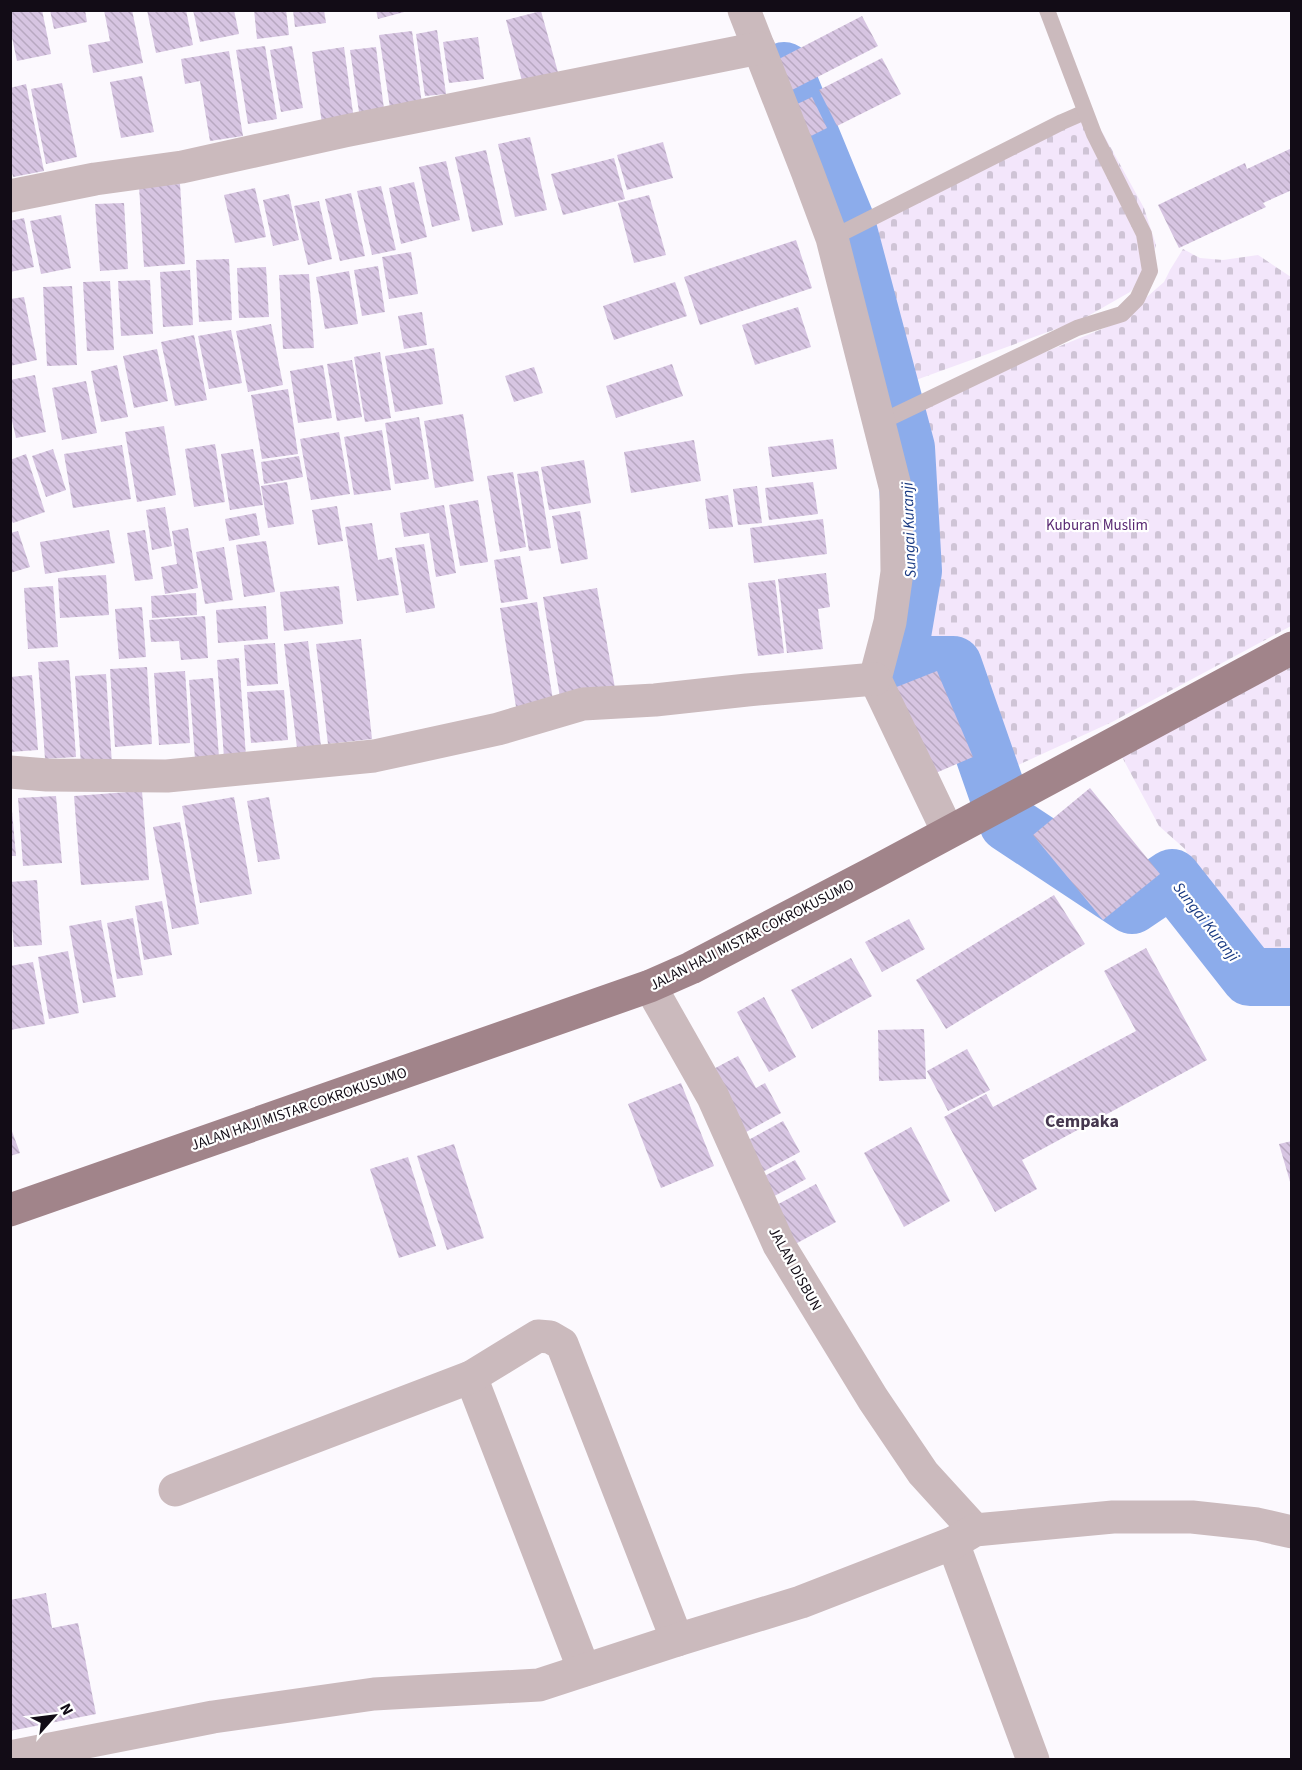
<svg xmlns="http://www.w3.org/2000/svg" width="1302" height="1770" font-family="'Source Sans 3',sans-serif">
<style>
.cemetery{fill:url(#cemetery-stones)}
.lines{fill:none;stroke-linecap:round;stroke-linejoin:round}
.river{stroke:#8caceb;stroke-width:58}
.building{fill:url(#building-back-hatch)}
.service{stroke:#cbbabd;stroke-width:16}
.minor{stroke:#cbbabd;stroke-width:33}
.primary{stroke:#a1848a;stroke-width:33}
.labels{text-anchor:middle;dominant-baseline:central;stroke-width:4.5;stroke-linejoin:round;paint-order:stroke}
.park-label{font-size:15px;fill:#582872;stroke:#fff}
.street-label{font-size:15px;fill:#120c16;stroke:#fff}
.water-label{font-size:16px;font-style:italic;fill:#193a83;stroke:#fff}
.quarter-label{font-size:18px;font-weight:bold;fill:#45374e;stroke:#fff}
</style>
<defs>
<pattern id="cemetery-stones" width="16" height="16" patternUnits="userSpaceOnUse" patternTransform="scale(1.5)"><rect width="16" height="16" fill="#f3e6fb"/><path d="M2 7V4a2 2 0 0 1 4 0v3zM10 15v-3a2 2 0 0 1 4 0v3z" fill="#cfc4d6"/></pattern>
<pattern id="building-back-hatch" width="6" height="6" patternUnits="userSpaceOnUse" patternTransform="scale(1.5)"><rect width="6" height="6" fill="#d7c5e2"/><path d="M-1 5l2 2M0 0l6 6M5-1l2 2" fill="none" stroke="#b8a8c1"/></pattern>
</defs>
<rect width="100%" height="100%" fill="#fcf9fe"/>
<g class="cemetery">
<path d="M1095,119L1144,208L1156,245L1147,273L1130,292L1081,320L891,389L869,299L846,222L1062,127Z"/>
<path d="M1183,249L1200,258L1223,260L1258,255L1291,277V626L1112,722L1005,771L947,652L897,665L908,608L915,548L910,476L901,410L1117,323L1164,282L1170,270Z"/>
<path d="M1291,667V964H1279L1253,957L1227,940L1201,927L1180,908L1196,870L1185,849L1159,826L1122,757Z"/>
</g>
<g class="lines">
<path class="river" d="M784,71L846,222L906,448L913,571L897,665H953L1008,823L1132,905L1172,878L1250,977H1292"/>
</g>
<g class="building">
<path d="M19,10H42L51,54L17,61L10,28V12Z"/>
<path d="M50,10H85L87,22L54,29Z"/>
<path d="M104,10H132L143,63L93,73L88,45L110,41Z"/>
<path d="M147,10H186L193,45L156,53Z"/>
<path d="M193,10H234L239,34L200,42Z"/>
<path d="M254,10H286L289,35L257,39Z"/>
<path d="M293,10H324L326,23L295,27Z"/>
<path d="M376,10H408V11L378,19Z"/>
<path d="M541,11L559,76L523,85L506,20Z"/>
<path d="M862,16L878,46L792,90L777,60Z"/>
<path d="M437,30L446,94L425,96L416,34Z"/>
<path d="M412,31L422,104L390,108L379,35Z"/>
<path d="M478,37L484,79L449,83L443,42Z"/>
<path d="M265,46L277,119L248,124L236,50Z"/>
<path d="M292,46L303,108L281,112L270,50Z"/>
<path d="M344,47L354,120L322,124L312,52Z"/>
<path d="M376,47L384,109L359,112L350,50Z"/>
<path d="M229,51L243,136L210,141L200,81L185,84L181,59Z"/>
<path d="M882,58L901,94L837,126L819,90Z"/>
<path d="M142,76L154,132L121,138L110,82Z"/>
<path d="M62,83L77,157L46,164L31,89Z"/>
<path d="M26,84L44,171L13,177L10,163V88Z"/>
<path d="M812,97L827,128L809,137L793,106Z"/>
<path d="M530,137L547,210L515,217L498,144Z"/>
<path d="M663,142L673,178L627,190L617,155Z"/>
<path d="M1292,148V190L1263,203L1266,207L1179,248L1158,205L1245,163L1247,169Z"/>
<path d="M486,150L503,225L472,232L455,157Z"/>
<path d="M614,158L625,199L563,215L551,174Z"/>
<path d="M446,161L460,220L432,227L419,167Z"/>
<path d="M414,182L427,237L401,244L389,188Z"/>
<path d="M180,184L185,264L144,267L139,186Z"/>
<path d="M381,186L396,250L372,255L357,191Z"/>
<path d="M255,188L266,237L235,243L224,195Z"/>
<path d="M351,193L365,256L340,261L325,199Z"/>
<path d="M289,194L299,240L273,246L263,200Z"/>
<path d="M649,195L666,255L634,263L618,203Z"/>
<path d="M319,201L332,259L308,265L294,206Z"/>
<path d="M124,203L128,269L100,271L95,204Z"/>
<path d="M61,215L71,268L41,274L30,221Z"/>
<path d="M24,218L34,267L10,272V221Z"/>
<path d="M796,240L812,288L700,325L684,277Z"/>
<path d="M411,252L418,294L389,299L382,257Z"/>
<path d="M229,259L232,320L199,322L196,260Z"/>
<path d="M378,266L385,312L362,316L354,270Z"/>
<path d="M266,267L269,317L239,318L237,268Z"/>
<path d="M190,270L193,325L163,327L160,272Z"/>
<path d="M349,271L358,324L325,329L316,277Z"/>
<path d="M309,274L314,348L283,349L279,275Z"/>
<path d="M150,280L153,334L121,336L118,281Z"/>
<path d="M110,281L114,350L87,351L83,282Z"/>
<path d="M675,282L687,316L614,340L603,306Z"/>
<path d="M72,286L77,365L47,366L43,287Z"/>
<path d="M24,297L37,360L10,366V299Z"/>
<path d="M798,307L811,347L755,365L742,325Z"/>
<path d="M422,312L427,345L404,349L398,316Z"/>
<path d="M271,324L283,385L248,392L236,331Z"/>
<path d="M231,330L242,383L209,389L198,336Z"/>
<path d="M194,335L207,400L175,406L161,342Z"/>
<path d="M434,348L443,404L395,412L385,356Z"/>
<path d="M157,349L168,401L134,408L123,356Z"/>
<path d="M380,352L391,418L365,422L354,357Z"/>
<path d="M352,360L362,417L337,421L327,364Z"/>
<path d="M672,364L683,396L616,418L606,386Z"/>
<path d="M117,365L128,417L101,422L91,371Z"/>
<path d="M323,365L332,418L298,423L290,371Z"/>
<path d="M534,367L543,393L514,402L505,376Z"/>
<path d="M35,375L46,432L16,438L10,412V380Z"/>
<path d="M86,381L97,433L62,440L52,388Z"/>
<path d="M288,389L298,454L262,459L251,395Z"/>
<path d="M463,414L474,481L435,488L424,421Z"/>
<path d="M419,417L429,479L395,484L385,423Z"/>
<path d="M164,426L176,495L137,502L125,432Z"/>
<path d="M382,430L391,490L354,495L344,437Z"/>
<path d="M339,432L350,494L311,500L300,439Z"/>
<path d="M833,439L837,469L772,477L768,447Z"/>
<path d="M694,440L701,481L631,493L624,452Z"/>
<path d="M215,444L225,502L194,507L185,449Z"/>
<path d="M122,445L131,499L73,508L64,454Z"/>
<path d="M53,449L66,490L46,497L32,456Z"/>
<path d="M253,449L263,505L230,510L221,454Z"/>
<path d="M26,454L45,512L13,523L10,517V460Z"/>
<path d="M299,456L303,477L264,484L261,462Z"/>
<path d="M584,460L591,503L549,510L541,467Z"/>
<path d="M538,471L551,548L529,551L517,474Z"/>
<path d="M513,472L526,547L500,552L487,476Z"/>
<path d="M287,482L294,524L268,528L261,486Z"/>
<path d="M813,482L818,514L769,520L765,488Z"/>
<path d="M757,486L762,523L738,525L733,489Z"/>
<path d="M728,495L733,527L709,529L705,499Z"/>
<path d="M478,500L488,562L460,566L449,505Z"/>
<path d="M444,505L456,573L436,577L429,533L404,537L400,513Z"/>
<path d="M337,506L343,541L318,545L312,510Z"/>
<path d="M165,507L172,546L152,550L146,510Z"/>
<path d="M580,511L588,559L561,564L552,516Z"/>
<path d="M256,513L260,535L229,541L225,519Z"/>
<path d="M823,519L827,554L754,563L750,528Z"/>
<path d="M372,523L378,560L392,557L399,595L357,601L345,527Z"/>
<path d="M188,528L198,588L165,594L161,567L177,564L172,531Z"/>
<path d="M109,530L115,563L45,574L40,542Z"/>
<path d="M145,530L153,579L135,581L127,533Z"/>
<path d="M18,531L30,567L10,573V533Z"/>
<path d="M266,541L275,592L244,597L236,545Z"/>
<path d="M424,544L435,608L406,613L395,548Z"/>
<path d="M224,547L233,600L205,604L196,552Z"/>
<path d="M520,556L528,599L501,603L494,560Z"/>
<path d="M826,573L830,607L818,609L823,649L787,653L778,579Z"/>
<path d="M106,575L109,615L60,618L58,578Z"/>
<path d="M775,580L784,653L758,656L748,583Z"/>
<path d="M53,586L58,647L28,649L24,588Z"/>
<path d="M339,586L343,624L284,631L280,592Z"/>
<path d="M597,588L615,688L560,697L543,597Z"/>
<path d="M196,593L197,615L152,618L151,596Z"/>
<path d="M537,602L554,706L517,713L500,608Z"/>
<path d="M266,606L268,639L218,643L216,610Z"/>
<path d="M142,607L146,657L119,659L115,609Z"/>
<path d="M205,616L208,658L181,660L179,641L151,642L149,620Z"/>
<path d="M361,639L372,739L328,744L316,644Z"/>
<path d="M308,641L321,746L297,748L284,644Z"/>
<path d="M275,643L278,684L247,686L244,645Z"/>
<path d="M239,658L246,757L224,758L217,660Z"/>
<path d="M69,660L76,757L45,759L38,662Z"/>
<path d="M147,667L152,744L115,747L110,669Z"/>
<path d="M185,671L190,743L159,745L154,673Z"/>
<path d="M937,671L973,757L931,775L894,688Z"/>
<path d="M106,674L112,764L81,765L75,676Z"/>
<path d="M32,675L38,750L10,752V677Z"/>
<path d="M213,678L219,757L195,759L189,680Z"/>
<path d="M284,690L288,740L251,743L247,692Z"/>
<path d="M1090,788L1160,874L1103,920L1033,835Z"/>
<path d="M142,791L149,880L81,885L74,796Z"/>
<path d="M56,796L62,863L23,866L18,798Z"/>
<path d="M234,797L252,894L200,903L182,806Z"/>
<path d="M269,797L280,859L258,862L247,801Z"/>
<path d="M10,811H12L16,856H10Z"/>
<path d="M180,822L199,924L172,929L153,827Z"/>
<path d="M37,880L42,945L14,947L10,904V882Z"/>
<path d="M1054,895L1085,944L946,1029L916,980Z"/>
<path d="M162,901L172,955L144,960L135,906Z"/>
<path d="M133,918L143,975L117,979L107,923Z"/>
<path d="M909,919L925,949L882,972L865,942Z"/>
<path d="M101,920L116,997L83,1003L69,926Z"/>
<path d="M1146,948L1207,1060L1022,1160L1037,1189L995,1212L944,1117L986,1094L993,1107L1136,1031L1104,971Z"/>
<path d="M68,951L79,1013L49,1019L38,957Z"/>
<path d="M851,958L872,996L812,1029L791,990Z"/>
<path d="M33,962L45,1024L10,1030V966Z"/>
<path d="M764,997L796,1057L769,1072L737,1012Z"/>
<path d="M924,1029L926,1079L879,1081L878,1030Z"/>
<path d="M967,1049L990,1090L948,1111L927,1071Z"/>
<path d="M738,1056L756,1088L765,1083L781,1113L737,1137L704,1074Z"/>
<path d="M681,1083L714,1166L661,1188L628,1104Z"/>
<path d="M783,1121L800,1152L757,1175L741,1144Z"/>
<path d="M10,1126L20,1153L10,1156Z"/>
<path d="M911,1127L950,1201L904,1227L864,1153Z"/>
<path d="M1292,1141V1185H1291L1279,1144Z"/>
<path d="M454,1144L484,1238L447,1250L417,1156Z"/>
<path d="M408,1157L436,1246L399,1258L370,1169Z"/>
<path d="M795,1160L806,1179L767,1200L757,1180Z"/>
<path d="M816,1184L836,1222L788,1248L767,1210Z"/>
<path d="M46,1593L52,1628L78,1623L96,1714L10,1731V1600Z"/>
</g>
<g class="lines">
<g class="service">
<path d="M832,238L1062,122L1085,112"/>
<path d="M879,423L1077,328L1122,314L1137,299L1150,271L1144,234L1094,134L1047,10"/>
</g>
<g class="minor">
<path d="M744,10L807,171L832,238L896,490L897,572L890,622L875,679L948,832"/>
<path d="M10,196L95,179L182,167L345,131L759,48"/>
<path d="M10,772L47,775L167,776L374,756L498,729L583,704L655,700L747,690L875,679"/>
<path d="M650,986L713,1097L779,1245L873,1399L923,1473L975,1530"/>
<path d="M471,1377L584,1670"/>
<path d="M175,1490L471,1377L538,1336L550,1337L562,1344L677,1640"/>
<path d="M953,1543L1033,1760"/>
<path d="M10,1757L213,1717L374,1694L539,1685L677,1640L801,1602L953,1543L975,1530L1113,1517H1192L1257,1524L1292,1532"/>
</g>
<path class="primary" d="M10,1210L650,986L691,968L875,872L1292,648"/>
</g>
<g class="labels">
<g class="park-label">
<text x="1097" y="525">Kuburan Muslim</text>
</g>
<g class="street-label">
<text transform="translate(752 935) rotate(-27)">JALAN HAJI MISTAR COKROKUSUMO</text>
<text transform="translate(299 1109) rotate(-19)">JALAN HAJI MISTAR COKROKUSUMO</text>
<text transform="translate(795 1269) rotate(61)">JALAN DISBUN</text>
</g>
<g class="water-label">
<text transform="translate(909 530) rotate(-92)">Sungai Kuranji</text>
<text transform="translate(1206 922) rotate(52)">Sungai Kuranji</text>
</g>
<g class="quarter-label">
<text x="1082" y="1121">Cempaka</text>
</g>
</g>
<rect width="1302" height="1770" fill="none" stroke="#120c16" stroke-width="24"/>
<g transform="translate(54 1716) rotate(62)" stroke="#ffffff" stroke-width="4.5" paint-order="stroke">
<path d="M0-4.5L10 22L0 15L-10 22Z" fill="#120c16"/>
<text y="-9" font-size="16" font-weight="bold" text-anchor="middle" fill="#120c16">N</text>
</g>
</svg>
